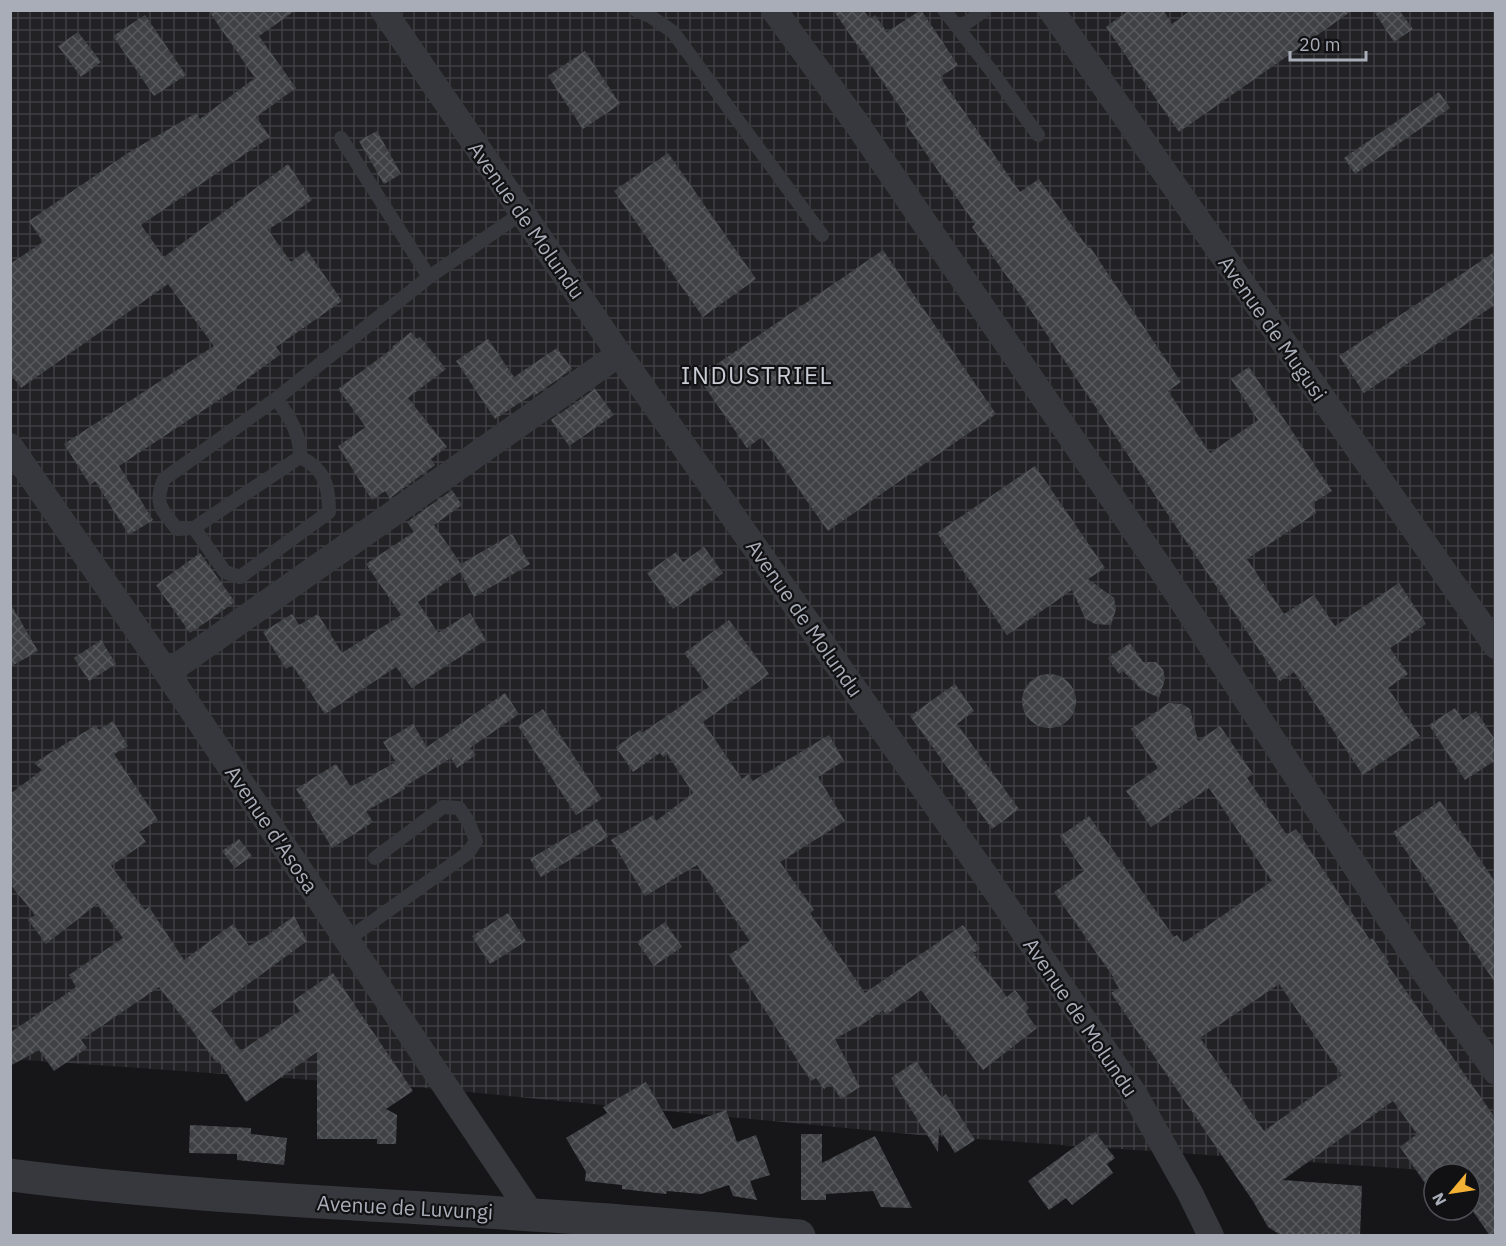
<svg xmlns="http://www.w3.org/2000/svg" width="1506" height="1246" font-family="'IBM Plex Sans',sans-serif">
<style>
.industrial{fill:url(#industrial-grid)}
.building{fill:url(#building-cross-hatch);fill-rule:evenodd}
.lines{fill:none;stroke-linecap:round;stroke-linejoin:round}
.service{stroke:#37383d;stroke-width:14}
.minor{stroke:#37383d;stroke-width:26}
.tertiary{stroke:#37383d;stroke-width:33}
.labels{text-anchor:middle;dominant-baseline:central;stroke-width:4.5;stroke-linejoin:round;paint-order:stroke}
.street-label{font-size:21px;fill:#a8adb8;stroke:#111113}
.quarter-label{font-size:24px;letter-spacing:1.5px;fill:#c9ccd4;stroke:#111113}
</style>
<defs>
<pattern id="industrial-grid" width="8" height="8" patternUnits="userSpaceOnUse" patternTransform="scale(1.5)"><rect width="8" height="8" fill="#222225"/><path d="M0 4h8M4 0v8" fill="none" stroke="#3f3f43"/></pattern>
<pattern id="building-cross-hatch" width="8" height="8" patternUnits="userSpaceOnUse" patternTransform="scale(1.5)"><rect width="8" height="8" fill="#404145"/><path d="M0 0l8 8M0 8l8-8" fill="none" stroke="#595a5e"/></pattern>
</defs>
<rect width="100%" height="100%" fill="#161618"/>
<path class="industrial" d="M10,11H1495V1175L920,1135L425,1088L11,1059Z"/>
<g class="building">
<path d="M208,10H296L259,36L296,88L256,117L270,137L141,225L164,257L288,164L312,200L268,230L291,262L307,250L342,301L276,347L281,354L236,387L237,388L119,466L153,520L129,535L95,481L90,485L64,444L214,346L168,284L21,388L10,373V264L43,242L29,221L128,153L196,113L200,119L255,78Z"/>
<path d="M833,10H863L870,19L875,15L887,32L921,10L958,65L940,77L1020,192L1039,179L1088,248L1090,247L1181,382L1168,391L1210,453L1258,420L1231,379L1249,367L1332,491L1313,503L1316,513L1247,559L1284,614L1314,595L1335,626L1399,583L1426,624L1390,648L1408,674L1388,688L1420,736L1363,775L1294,672L1280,681L1023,299L972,227L975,224L905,123L909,120Z"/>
<path d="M1129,10H1163L1172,24L1191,10H1353L1179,132L1106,27Z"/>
<path d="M1373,10H1399L1413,29L1394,42Z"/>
<path d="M145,15L186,75L154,96L113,36Z"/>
<path d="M78,32L101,62L81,77L58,46Z"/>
<path d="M585,51L620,104L583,129L548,76Z"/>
<path d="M1439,92L1450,108L1355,174L1344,158Z"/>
<path d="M377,131L401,174L384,184L359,141Z"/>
<path d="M668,153L756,279L703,317L614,191Z"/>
<path d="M883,250L996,414L828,531L762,437L747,448L698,377Z"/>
<path d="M1496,251V304L1364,393L1339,356Z"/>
<path d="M411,332L417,339L420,337L446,369L408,398L447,447L431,459L435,465L390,498L385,491L372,500L338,446L366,427L338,389L393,348L392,347Z"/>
<path d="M488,339L514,377L557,348L572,369L534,396L533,394L495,419L456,361Z"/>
<path d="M595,389L614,415L569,446L551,420Z"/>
<path d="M1035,466L1105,568L1088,579L1114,598L1116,609L1111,625L1095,624L1085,618L1072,590L1007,635L937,533Z"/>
<path d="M452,490L462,505L434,525L461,564L512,534L530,564L474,597L460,572L418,602L438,633L470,613L486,640L412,688L396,667L325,714L292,665L286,669L263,632L292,614L299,625L318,614L342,653L401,615L366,564L414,532L407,522Z"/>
<path d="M704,547L723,573L673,609L647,573L676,552L683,562Z"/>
<path d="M200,553L235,602L190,633L156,585Z"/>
<path d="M10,603L38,651L10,667Z"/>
<path d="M729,620L769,674L703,722L742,779L748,774L753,781L829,735L844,761L818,777L845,821L780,862L814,910L810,913L865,993L963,925L980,949L973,953L1007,997L1015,990L1029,1008L1025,1012L1037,1028L983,1070L921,990L886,1015L883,1010L859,1027L858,1026L835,1039L860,1087L841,1099L831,1084L824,1089L816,1078L811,1081L729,955L750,941L697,865L645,896L611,840L653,815L656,821L693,793L667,754L663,757L660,753L633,772L616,747L640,730L642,733L709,687L684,653Z"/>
<path d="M101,640L116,664L89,681L74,658Z"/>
<path d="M1130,643L1143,662H1156L1163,669L1165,679L1159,698L1141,689L1123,671L1119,674L1108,658Z"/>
<circle cx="1049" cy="701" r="27"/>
<path d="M955,684L974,711L957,724L1019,809L992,829L910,716Z"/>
<path d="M505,693L519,714L470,748L476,755L457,768L451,758L404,787L405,789L366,811L373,822L332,848L296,789L336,764L351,787L396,762L383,742L413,724L427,747Z"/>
<path d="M1169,703L1182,704L1190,709L1198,741L1220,726L1253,774L1247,778L1287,835L1296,829L1370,940L1372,938L1389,962L1387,964L1496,1119V1236H1490L1470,1207V1174H1434V1181L1427,1186L1400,1147L1417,1134L1393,1101L1283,1180L1362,1186L1360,1236H1282L1268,1227L1253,1201L1111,993L1119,988L1113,979L1114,978L1054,892L1084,871L1060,836L1089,816L1174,937L1177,935L1183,943L1272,881L1209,788L1151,827L1126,791L1158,768L1131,729ZM1279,984L1342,1075L1264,1131L1200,1038Z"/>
<path d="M1455,708L1463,720L1476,711L1496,741V760L1465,780L1429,725Z"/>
<path d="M543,709L602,799L576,815L518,726Z"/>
<path d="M113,721L128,746L114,754L158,820L139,832L146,842L111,866L145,910L149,907L184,960L233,924L249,946L265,937L294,916L307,941L211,1011L241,1051L300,1011L293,1001L333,973L413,1091L386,1109L397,1115L396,1144H377V1139H317V1052L246,1102L219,1062L217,1063L159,987L81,1040L87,1048L54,1071L39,1050L10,1066V1033L76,987L69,975L123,938L97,904L46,944L28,920L35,915L10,884V794L42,770L34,763L96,725L99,730Z"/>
<path d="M1440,801L1496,883V984L1393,832Z"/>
<path d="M597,819L608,837L541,877L530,859Z"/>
<path d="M239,839L252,856L235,868L222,851Z"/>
<path d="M508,913L526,941L490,964L472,936Z"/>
<path d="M665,922L682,947L654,966L637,942Z"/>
<path d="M916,1061L942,1098L946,1094L975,1140L955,1153L939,1128L938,1152L891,1078Z"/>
<path d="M646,1082L673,1129L726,1110L737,1142L756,1135L770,1175L750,1181L757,1200L733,1196L729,1185L701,1194L667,1191L666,1194L622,1189V1185L585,1181L586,1172L566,1138L607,1113L603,1107Z"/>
<path d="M190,1125L251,1128V1134L287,1138L284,1165L237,1160V1154L189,1153Z"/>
<path d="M1095,1132L1115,1158L1107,1164L1113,1173L1072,1205L1066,1198L1049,1210L1028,1181Z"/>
<path d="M801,1134H822V1163L875,1136L912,1208L881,1207L873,1191L826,1194V1200H801Z"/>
</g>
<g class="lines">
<g class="service">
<path d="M636,10L650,16L673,32L822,235"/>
<path d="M944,10L993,73L1038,135"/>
<path d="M959,28L985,10"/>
<path d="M341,138L429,277"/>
<path d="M276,399C289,415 301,435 300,457L194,528L177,529C161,509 154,504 164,479L276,399L429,277L522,213"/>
<path d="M194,528L225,572L240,577L329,512C329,486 325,469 300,457"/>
<path d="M347,940L468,853L476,841L468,821L459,808L443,807L375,858"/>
</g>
<g class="minor">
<path d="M383,10L619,354L987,878L1135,1095L1190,1193L1211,1236"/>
<path d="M774,10L857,124L1167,578L1425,973L1496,1072"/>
<path d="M1051,10L1496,646"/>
<path d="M10,446L167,673L532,1215"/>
<path d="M167,673L619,354"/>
</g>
<path class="tertiary" d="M10,1175C183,1197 358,1203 532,1215C621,1220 710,1228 799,1236"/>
</g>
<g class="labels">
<g class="street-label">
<text transform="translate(527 220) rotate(55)">Avenue de Molundu</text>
<text transform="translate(1273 328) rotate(55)">Avenue de Mugusi</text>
<text transform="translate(805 618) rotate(55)">Avenue de Molundu</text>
<text transform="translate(272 829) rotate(56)">Avenue d'Asosa</text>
<text transform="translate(1081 1017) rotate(56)">Avenue de Molundu</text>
<text transform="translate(405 1207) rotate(3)">Avenue de Luvungi</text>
</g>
<g class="quarter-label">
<text x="757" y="375">INDUSTRIEL</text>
</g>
</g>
<rect width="1506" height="1246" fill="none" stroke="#a8adb8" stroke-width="24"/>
<g transform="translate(1452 1192) rotate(241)"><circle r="28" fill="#111113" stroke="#4d4f55" stroke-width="1.5"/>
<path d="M0-4.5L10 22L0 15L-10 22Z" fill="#f2b134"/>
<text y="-9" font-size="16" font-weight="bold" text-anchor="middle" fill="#a8adb8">N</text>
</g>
<path d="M1290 51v9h76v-9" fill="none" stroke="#a8adb8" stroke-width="3"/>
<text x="1299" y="51" font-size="18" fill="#a8adb8" stroke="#111113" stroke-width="4.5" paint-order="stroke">20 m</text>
</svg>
